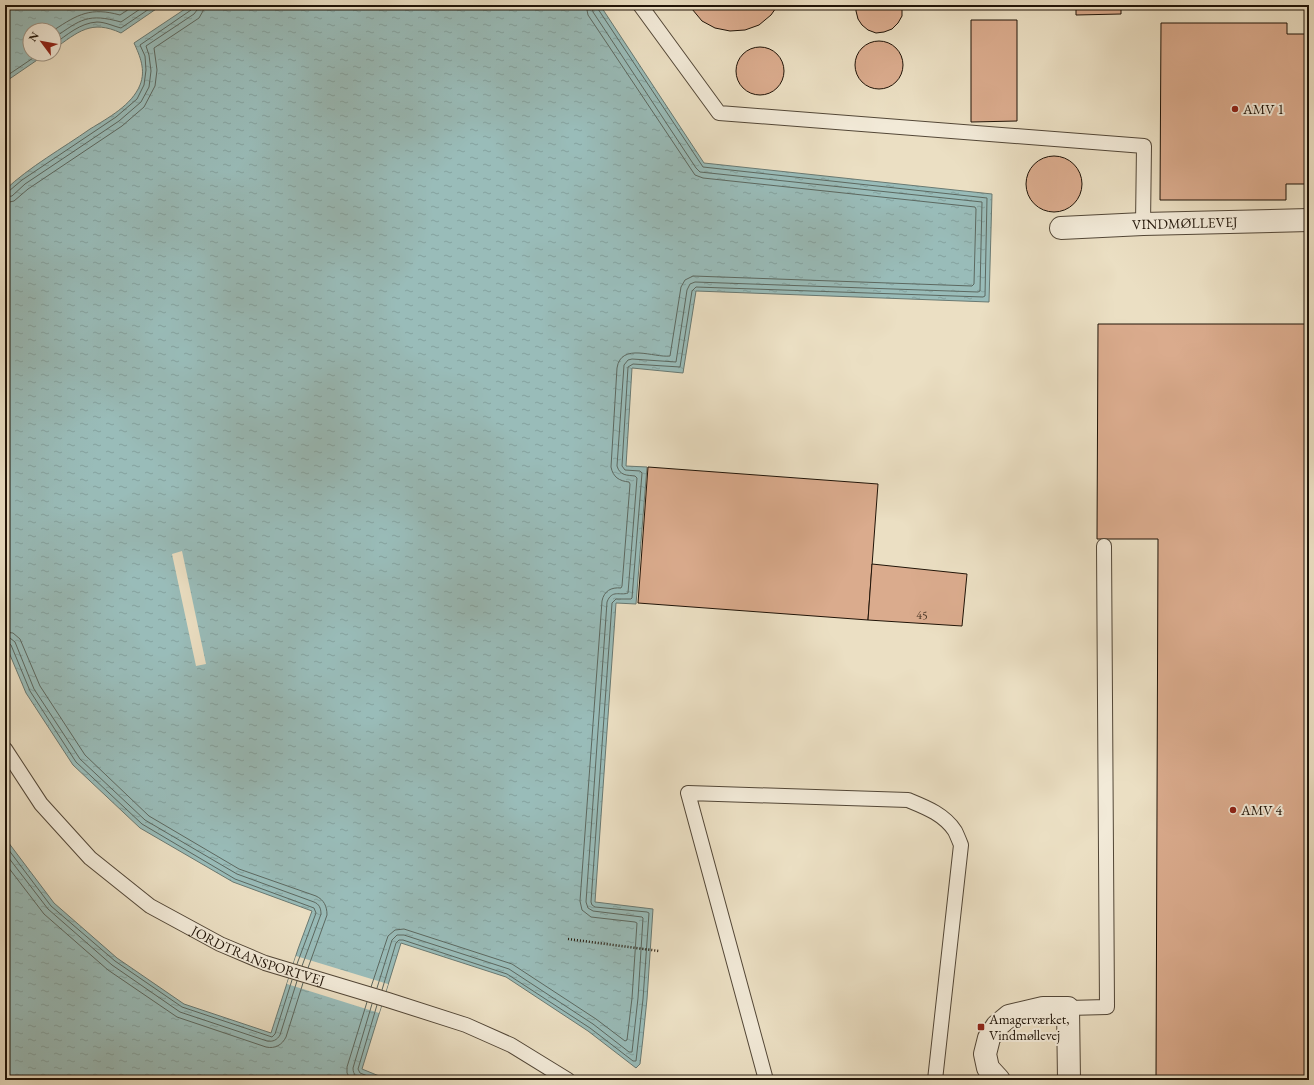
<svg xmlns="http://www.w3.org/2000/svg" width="1314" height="1085" font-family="'EB Garamond',serif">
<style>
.water{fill:url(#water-ripples);stroke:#697972}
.pier{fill:#ebdfc3}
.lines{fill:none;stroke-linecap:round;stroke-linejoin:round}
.shore{stroke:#5c6860;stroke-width:1}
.building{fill:#daab8d;stroke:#201408}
.service-casing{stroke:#534737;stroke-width:16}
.minor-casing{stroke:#534737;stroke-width:24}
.path{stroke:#201408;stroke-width:2.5;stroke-dasharray:1 2;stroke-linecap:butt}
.service{stroke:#f2ead8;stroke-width:14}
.minor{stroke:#f2ead8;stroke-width:22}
.poi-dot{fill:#8f2418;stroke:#f2ead8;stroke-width:1.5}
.labels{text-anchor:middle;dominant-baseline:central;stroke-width:4;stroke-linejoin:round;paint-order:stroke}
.number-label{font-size:12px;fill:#4e3a29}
.poi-label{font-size:14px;fill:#201408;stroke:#f2ead8;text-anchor:start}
.street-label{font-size:14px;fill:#201408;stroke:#f2ead8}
</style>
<defs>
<pattern id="water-ripples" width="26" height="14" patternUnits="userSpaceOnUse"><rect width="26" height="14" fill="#99bcb9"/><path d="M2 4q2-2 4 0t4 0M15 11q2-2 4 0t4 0" fill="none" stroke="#84a19e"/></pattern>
</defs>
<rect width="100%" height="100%" fill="#ebdfc3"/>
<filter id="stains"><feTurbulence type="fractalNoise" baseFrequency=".005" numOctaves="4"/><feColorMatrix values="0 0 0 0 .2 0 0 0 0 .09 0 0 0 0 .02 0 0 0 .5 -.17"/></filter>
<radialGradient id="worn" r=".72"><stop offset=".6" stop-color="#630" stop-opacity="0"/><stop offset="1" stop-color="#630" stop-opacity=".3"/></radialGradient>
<g class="water">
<path d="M5,5H162L121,33C91,19 78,32 54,49V30H30V54H46L5,82Z"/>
<path d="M191,5H600L704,163L992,194L989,302L696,291L683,373L632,368L626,466L647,467L636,604L616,603L595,902L653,909L647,999L643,1038L640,1064L636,1068L588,1031L506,977L401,943L362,1069L389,1080H5V838L54,903L117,958L184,1004L271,1033L298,949L312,911L233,882L140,828L73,765L26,693L5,643V190C29,167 63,148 90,129C108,118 132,105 140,85C146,70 140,56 134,43Z"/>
</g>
<g class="pier">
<path d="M182,551L206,664L196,666L172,554Z"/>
<path d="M296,956L388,984L379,1013L287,984Z"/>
</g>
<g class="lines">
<g class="shore">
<path d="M54,30C78,14 91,7 120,15L135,5"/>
<path d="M54,38C81,19 88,13 121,22L146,5"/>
<path d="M54,44C67,35 80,23 97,22C105,22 113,26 121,28L155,5"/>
<path d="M5,77L39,54"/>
<path d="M5,192L9,191L22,180L116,117L137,99L144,85L146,70L145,56L140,45L191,10L193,5"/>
<path d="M5,197L12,196L25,184L119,121L141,102L149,87L151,71L149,55L146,46L194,14L197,10L198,5"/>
<path d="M5,203L14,201L28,189L122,126L144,107L155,86L157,70L154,48L199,18L203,11L204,5"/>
<path d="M5,632L13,633L20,639L40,686L85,755L149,816L239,869L316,896C324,900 327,906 327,915L308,968"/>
<path d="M5,638H10L15,642L34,689L80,759L145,820L237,874L314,902C319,904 321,908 321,914L302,966"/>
<path d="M5,643H8L11,645L30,691L76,762L142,824L235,879L314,908L316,913L297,964"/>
<path d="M5,845L51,906L115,961L182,1007L272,1037L275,1034L292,980"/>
<path d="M5,853L48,909L112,965L180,1012L267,1041C273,1042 277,1040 280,1035L297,981"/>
<path d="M5,863L44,914L108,970L177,1017L266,1047C275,1049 282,1045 286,1037L303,983"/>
<path d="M371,987L388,936L395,930L404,929L512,964L596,1019L625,1041L627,1040L632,998L637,923L635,922L591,917L582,910L580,901L602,601C604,591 611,587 621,588L622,586L630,484L629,482C619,481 613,477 611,467L617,368C621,342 654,358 670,356L681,287L685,280L693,276L972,286L974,284L976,209L975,207L703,178L695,175L588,15L586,5"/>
<path d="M377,988L392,940L397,935H404L509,969L593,1024L629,1052H632L638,998L643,918L642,917L593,911L588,908L586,902L607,602C612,589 620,596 628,593L637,478L635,476C627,475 620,476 617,466L624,365L628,360L632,359L676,362L687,290L690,284L695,282L978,292L980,291L982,202L700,172L696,168L593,12L592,5"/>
<path d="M382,990L396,943L399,940H403L507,974L590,1028L633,1061H636L643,999L649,913L647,912L595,907L592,905L591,902L612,603L616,599H631L632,598L642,473L640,471L625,470L622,466L628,367L633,364L680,367L692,291L696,287L983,297L985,296L987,198L703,167L598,9L597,5"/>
<path d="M377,1005L358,1069L360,1073L378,1080"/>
<path d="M351,1080L347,1073V1067L367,1002"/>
<path d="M363,1080C357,1078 353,1075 353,1068L372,1004"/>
</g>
</g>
<g class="building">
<path d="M690,5H778L771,15L759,25L745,30L730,31L715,28L702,21L692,9Z"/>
<path d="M856,5H902V16L898,23L892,29L884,32L876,33L868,30L862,25L858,19L856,11Z"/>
<path d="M1076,5H1121V14L1076,15Z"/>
<path d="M971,20H1017V121L971,122Z"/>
<path d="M1161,23H1287V34H1309V184H1286V200H1160Z"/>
<circle cx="879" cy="65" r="24"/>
<circle cx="760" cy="71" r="24"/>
<circle cx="1054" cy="184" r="28"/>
<path d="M1098,324H1309V1080H1156L1158,539H1097Z"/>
<path d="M648,467L878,484L868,620L638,603Z"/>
<path d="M872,564L967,574L962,626L868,620Z"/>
</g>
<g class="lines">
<defs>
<g id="service">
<path d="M640,5L719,113L1144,146L1143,224"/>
<path id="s1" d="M5,749L41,804L90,858L150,906L220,944L265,963L388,1000L466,1025L511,1045L568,1080"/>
<path d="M1068,1008L1107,1007L1104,546"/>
<path d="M766,1080L688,793L908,800C925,807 944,814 955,831C957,835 959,840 961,845L935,1080"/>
</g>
<g id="minor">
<path id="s2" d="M1061,228L1143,224L1309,220"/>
<path d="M999,1080L988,1068L985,1054L989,1038L997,1026L1009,1016L1043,1008H1068L1069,1080"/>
</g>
</defs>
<use href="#service" class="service-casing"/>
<use href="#minor" class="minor-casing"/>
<path class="path" d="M568,939L659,951"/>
<use href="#service" class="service"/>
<use href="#minor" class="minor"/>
</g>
<g class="poi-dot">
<circle cx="1235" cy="109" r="4"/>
<circle cx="1233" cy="810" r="4"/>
<rect x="977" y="1023" width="8" height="8" rx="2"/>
</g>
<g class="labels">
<g class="number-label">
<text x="922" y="615">45</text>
</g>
<g class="poi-label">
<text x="1243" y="109">AMV 1</text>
<text x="1241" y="810">AMV 4</text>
<text x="989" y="1019">Amagerværket,<tspan x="989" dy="16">Vindmøllevej</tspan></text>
</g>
<g class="street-label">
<text stroke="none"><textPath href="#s2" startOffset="124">VINDMØLLEVEJ</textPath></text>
<text stroke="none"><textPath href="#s1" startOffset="335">JORDTRANSPORTVEJ</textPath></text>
</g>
</g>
<rect width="1314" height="1085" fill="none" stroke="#ebdfc3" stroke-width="20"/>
<rect x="6" y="6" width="1302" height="1073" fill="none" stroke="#201408" stroke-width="2"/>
<rect x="10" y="10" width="1294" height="1065" fill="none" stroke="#201408"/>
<g transform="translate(42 42) rotate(302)"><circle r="19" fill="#f2ead8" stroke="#9e9485"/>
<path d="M0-3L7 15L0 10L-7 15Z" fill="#8f2418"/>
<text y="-6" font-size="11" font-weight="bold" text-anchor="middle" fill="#201408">N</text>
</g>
<rect width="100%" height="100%" filter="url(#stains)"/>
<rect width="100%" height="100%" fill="url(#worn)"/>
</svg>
